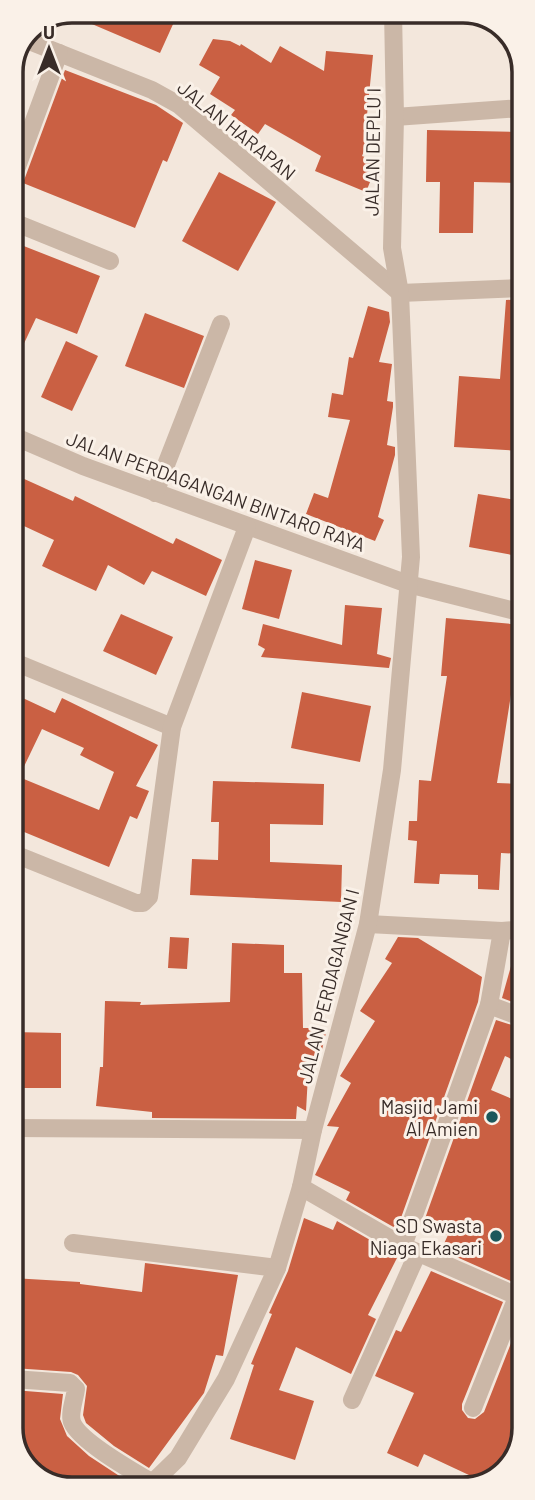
<svg xmlns="http://www.w3.org/2000/svg" width="535" height="1500" font-family="Barlow,sans-serif">
<style>
.building{fill:#ca6043;fill-rule:evenodd}
.lines{fill:none;stroke-linecap:round;stroke-linejoin:round}
.minor{stroke:#cbb7a7;stroke-width:18}
.poi-dot{fill:#1c585b;stroke:#faf1e8;stroke-width:2.5}
.labels{text-anchor:middle;dominant-baseline:central;stroke-width:6;stroke-linejoin:round;paint-order:stroke}
.street-label{font-size:19px;fill:#382c28;stroke:#faf1e8}
.poi-label{font-size:19px;fill:#382c28;stroke:#faf1e8;text-anchor:end}
.rim{fill:none;stroke:#382c28;stroke-width:3.5}
</style>
<rect width="100%" height="100%" fill="#f3e7dc"/>
<g class="building">
<path d="M72,10L117,11H179L160,53L66,13Z"/>
<path d="M213,39L230,41L240,46L241,44L271,63L280,46L324,71L326,51L373,55L367,115L377,118L362,156L378,162L366,192L315,171L321,156L265,124L258,134L231,115L235,110L210,94L220,77L199,65Z"/>
<path d="M65,70L156,105L183,123L167,162L163,160L135,228L23,183Z"/>
<path d="M427,130L522,132L523,183L474,182L473,233H439L440,182H426Z"/>
<path d="M219,172L276,202L238,271L182,241Z"/>
<path d="M11,241L100,276L77,334L36,318L11,371Z"/>
<path d="M523,299V451L454,447L459,376L500,379L506,300Z"/>
<path d="M368,306L389,312L390,322L379,362L392,364L387,401L393,402V407L387,445L395,447V455L378,517L384,520L375,541L306,514L314,493L328,498L350,420L328,417L332,393L343,395L349,357L353,358Z"/>
<path d="M145,313L204,336L184,388L125,366Z"/>
<path d="M66,341L98,356L72,411L41,397Z"/>
<path d="M11,473L73,501L75,496L173,544L176,538L222,560L206,596L152,571L144,585L108,565L96,591L42,566L54,540L11,520Z"/>
<path d="M478,494L523,501V557L469,547Z"/>
<path d="M255,560L292,570L279,619L242,609Z"/>
<path d="M345,605L382,608L377,654L391,658L389,668L261,657L265,649L258,645L263,624L342,645Z"/>
<path d="M121,614L173,637L156,675L103,651Z"/>
<path d="M446,618L523,625V683L513,682L497,783L523,784L521,854L501,853L499,890L478,889V875L440,874L439,884L414,883L417,841L408,840L409,821H417L419,780L431,781L447,676H441Z"/>
<path d="M302,692L371,706L360,762L291,748Z"/>
<path d="M12,693L55,713L62,698L158,745L136,786L149,791L137,819L130,816L109,867L12,827ZM42,729L84,748L80,755L114,772L99,810L19,777Z"/>
<path d="M213,781L324,784L323,825L270,824V862L342,865L341,902L190,895L192,859L218,860L219,822H211Z"/>
<path d="M170,937L189,938L187,969L168,968Z"/>
<path d="M398,937L418,938L482,977L478,1002L397,1229L346,1200L350,1192L315,1175L339,1127L327,1126L351,1083L340,1076L375,1021L360,1011L392,963L385,959Z"/>
<path d="M524,940V1006L502,998L518,941Z"/>
<path d="M232,943L284,945V973H302L303,1028H327L319,1063L309,1057L306,1111L297,1106L296,1119L152,1118V1112L96,1106L100,1067H103L105,1001L141,1002L140,1005L230,1002Z"/>
<path d="M496,1020L524,1029V1065L505,1056L491,1090L524,1104V1287L441,1250L448,1235L422,1227Z"/>
<path d="M12,1032L61,1033V1088H12Z"/>
<path d="M304,1218L333,1230L337,1221L398,1256L368,1315L376,1319L351,1374L296,1347L279,1390L314,1401L295,1460L230,1439L254,1365L251,1364L272,1314L269,1313L288,1271Z"/>
<path d="M145,1263L238,1275L223,1356L216,1355L204,1393L149,1468L114,1446L86,1423L83,1415L87,1386L78,1375L71,1372L13,1368L12,1278L80,1282V1284L142,1292Z"/>
<path d="M431,1271L503,1302L462,1404V1410L468,1418L475,1419L484,1412L524,1310V1429L512,1465L486,1483L424,1454L418,1467L387,1453L414,1393L375,1376L396,1330L401,1332Z"/>
<path d="M13,1390L63,1394L60,1419L67,1436L89,1456L130,1483L125,1489H67L32,1475L13,1445Z"/>
</g>
<g class="lines">
<g class="minor">
<path d="M24,39L152,90L179,105L400,293L523,288"/>
<path d="M395,117L522,108"/>
<path d="M11,183L59,53"/>
<path d="M11,221L110,261"/>
<path d="M11,435L83,466L408,584L523,613"/>
<path d="M155,493L221,324"/>
<path d="M12,661L172,727"/>
<path d="M12,853L136,903H143L149,897L172,727L247,527"/>
<path d="M368,924L502,931L524,929"/>
<path d="M489,1005L524,1018"/>
<path d="M12,1128L313,1130"/>
<path d="M301,1187L403,1246L524,1299"/>
<path d="M73,1243L277,1268"/>
<path d="M403,1246L489,1005L502,931"/>
<path d="M13,1379L70,1383L76,1389C75,1398 69,1413 72,1422C79,1441 134,1472 153,1483"/>
<path d="M352,1400L418,1252"/>
<path d="M473,1408L517,1297"/>
<path d="M146,1489L178,1458L226,1379L277,1268L301,1187L313,1130L368,924L392,770L411,557L400,293L392,248L395,117L393,11"/>
</g>
</g>
<g class="poi-dot">
<circle cx="492" cy="1117" r="7"/>
<circle cx="496" cy="1236" r="7"/>
</g>
<g class="labels">
<g class="street-label">
<text transform="translate(237 130) rotate(39)">JALAN HARAPAN</text>
<text transform="translate(372 152) rotate(-89)">JALAN DEPLU I</text>
<text transform="translate(216 491) rotate(20)">JALAN PERDAGANGAN BINTARO RAYA</text>
<text transform="translate(328 986) rotate(-76)">JALAN PERDAGANGAN I</text>
</g>
<g class="poi-label">
<text x="478" y="1106">Masjid Jami<tspan x="478" dy="22">Al Amien</tspan></text>
<text x="482" y="1225">SD Swasta<tspan x="482" dy="22">Niaga Ekasari</tspan></text>
</g>
</g>
<path d="M0 0H535V1500H0ZM72 23H463A49 49 0 0 1 512 72V1428A49 49 0 0 1 463 1477H72A49 49 0 0 1 23 1428V72A49 49 0 0 1 72 23Z" fill="#faf1e8" fill-rule="evenodd"/>
<path class="rim" d="M72 23H463A49 49 0 0 1 512 72V1428A49 49 0 0 1 463 1477H72A49 49 0 0 1 23 1428V72A49 49 0 0 1 72 23Z"/>
<g transform="translate(49 49)" stroke="#faf1e8" stroke-width="5" paint-order="stroke">
<path d="M0-5L12 26L0 18L-12 26Z" fill="#382c28"/>
<text y="-10" font-size="19" font-weight="bold" text-anchor="middle" fill="#382c28">U</text>
</g>
</svg>
